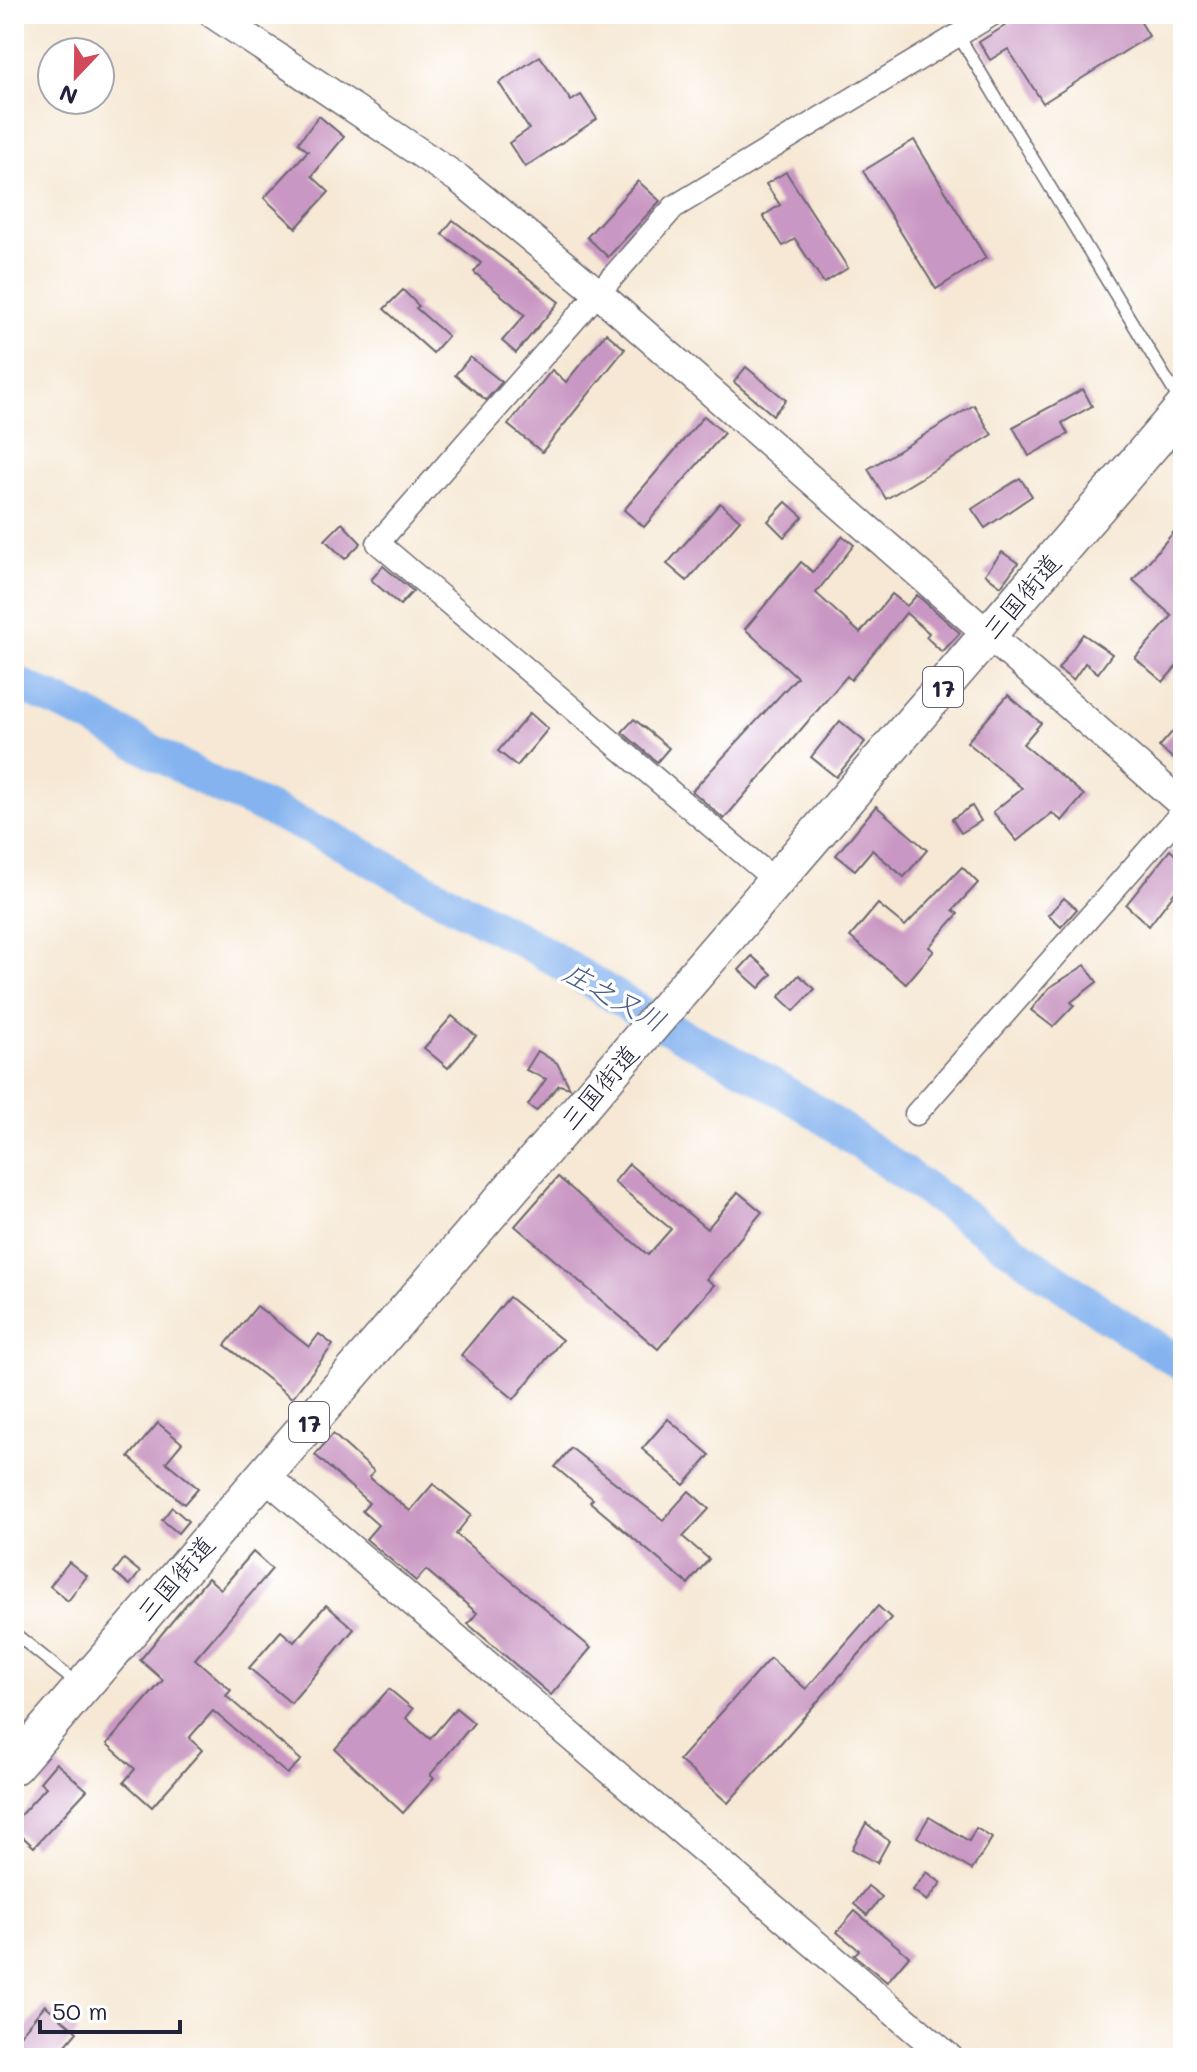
<svg xmlns="http://www.w3.org/2000/svg" width="1197" height="2072" font-family="Mali,'Klee One',sans-serif">
<style>
.lines{fill:none;stroke-linecap:round;stroke-linejoin:round}
.river{stroke:#84b3ef;stroke-width:34}
.building{fill:#c997c3}
.service-casing{stroke:#6c6771;stroke-width:14}
.minor-casing{stroke:#6c6771;stroke-width:25}
.tertiary-casing{stroke:#6c6771;stroke-width:31}
.trunk-casing{stroke:#6c6771;stroke-width:39}
.service{stroke:#fff;stroke-width:11}
.minor{stroke:#fff;stroke-width:22}
.tertiary{stroke:#fff;stroke-width:28}
.trunk{stroke:#fff;stroke-width:36}
.labels{text-anchor:middle;dominant-baseline:central;stroke-width:7;stroke-linejoin:round;paint-order:stroke}
.shield{fill:#fff;stroke:#646476;stroke-width:2}
.shield-label{font-size:24px;font-weight:bold;fill:#22223b}
.street-label{font-size:26px;fill:#22223b;stroke:#fff}
.water-label{font-size:28px;font-style:italic;fill:#495c83;stroke:#fff}
</style>
<rect width="100%" height="100%" fill="#fff"/>
<filter id="ink" filterUnits="userSpaceOnUse"><feTurbulence type="fractalNoise" baseFrequency=".0125" numOctaves="2"/><feDisplacementMap in="SourceGraphic" scale="16" xChannelSelector="R" yChannelSelector="G"/><feConvolveMatrix kernelMatrix="1 2 1 2 8 2 1 2 1" color-interpolation-filters="sRGB"/></filter>
<filter id="wash" filterUnits="userSpaceOnUse"><feTurbulence type="fractalNoise" baseFrequency=".006" numOctaves="4" result="noise"/><feDisplacementMap in="SourceGraphic" scale="32" xChannelSelector="R" yChannelSelector="G"/><feGaussianBlur stdDeviation="1.8" result="paint"/><feColorMatrix in="noise" values="0 0 0 0 0 0 0 0 0 0 0 0 0 0 0 0 0 1.4 0 .05"/><feComposite in="paint" operator="in"/></filter>
<g filter="url(#wash)">
<rect width="100%" height="100%" fill="#f6e8d4"/>
<g class="lines">
<path class="river" d="M14,682L86,715L213,784L321,833L536,948L657,1022L746,1069L812,1109L1110,1318L1183,1365"/>
</g>
<g id="blocks">
<g class="building">
<path d="M1024,14H1136L1149,36L1043,103L1008,49L990,60L979,42Z"/>
<path d="M540,56L571,101L581,95L597,119L525,167L509,143L529,129L499,83Z"/>
<path d="M319,116L344,137L312,176L329,192L296,228L264,198L308,151L298,143Z"/>
<path d="M914,140L986,258L936,289L863,171Z"/>
<path d="M786,172L848,268L824,283L795,239L783,246L763,216L780,205L766,184Z"/>
<path d="M638,181L660,201L608,257L587,237Z"/>
<path d="M453,220L559,302L516,353L502,341L525,315L474,272L481,263L442,234Z"/>
<path d="M403,290L419,306L416,308L448,336L433,353L384,309Z"/>
<path d="M606,333L625,349L542,452L508,425L552,370L566,382Z"/>
<path d="M470,357L502,382L486,400L455,375Z"/>
<path d="M746,367L786,400L773,415L734,382Z"/>
<path d="M1083,389L1092,406L1062,423L1068,434L1029,456L1013,427Z"/>
<path d="M974,405L992,435L886,499L868,469Z"/>
<path d="M704,416L724,433L644,527L624,510Z"/>
<path d="M1020,478L1032,496L985,528L972,509Z"/>
<path d="M786,502L803,517L784,537L768,521Z"/>
<path d="M720,503L740,520L687,581L667,564Z"/>
<path d="M1183,521V659L1163,682L1135,658L1172,616L1133,580Z"/>
<path d="M342,523L361,543L345,559L325,540Z"/>
<path d="M843,536L854,545L816,593L860,633L892,594L907,606L917,595L960,633L942,652L926,637L929,633L906,613L851,680L847,676L724,819L692,791L797,677L745,629L801,562L813,572Z"/>
<path d="M1002,552L1018,563L1001,586L985,574Z"/>
<path d="M383,566L413,591L400,605L371,580Z"/>
<path d="M1083,634L1112,654L1098,673L1085,663L1073,680L1058,669Z"/>
<path d="M1008,695L1041,723L1023,744L1084,795L1062,821L1052,813L1017,841L993,812L1022,788L967,742Z"/>
<path d="M530,713L548,729L517,766L498,751Z"/>
<path d="M634,719L669,748L657,762L622,732Z"/>
<path d="M840,721L865,742L836,777L811,757Z"/>
<path d="M1174,730L1183,738V751L1175,760L1159,747Z"/>
<path d="M876,806L927,850L904,877L872,850L855,870L836,855Z"/>
<path d="M972,806L981,821L961,833L952,819Z"/>
<path d="M1170,850L1183,862V898L1175,892L1149,926L1126,905Z"/>
<path d="M962,867L978,883L953,910L958,914L929,947L934,951L906,984L850,937L878,904L905,926Z"/>
<path d="M1064,898L1077,909L1061,927L1048,915Z"/>
<path d="M752,956L772,974L759,988L739,970Z"/>
<path d="M1085,965L1097,982L1071,1002L1074,1005L1053,1027L1031,1010L1049,988Z"/>
<path d="M799,975L815,989L794,1011L779,997Z"/>
<path d="M452,1016L476,1036L448,1068L424,1048Z"/>
<path d="M538,1051L557,1063L570,1088L559,1085L536,1111L528,1105L546,1079L526,1070Z"/>
<path d="M629,1164L707,1229L738,1192L762,1212L706,1279L714,1285L658,1349L515,1226L558,1177L648,1255L671,1229L614,1182Z"/>
<path d="M509,1297L562,1340L514,1399L461,1355Z"/>
<path d="M257,1306L309,1347L319,1334L333,1345L292,1398L225,1345Z"/>
<path d="M668,1419L710,1455L684,1485L642,1449Z"/>
<path d="M158,1423L182,1443L166,1462L198,1488L184,1504L129,1457Z"/>
<path d="M333,1434L374,1471L369,1477L410,1511L433,1484L471,1515L456,1534L591,1648L551,1695L468,1624L477,1613L426,1570L416,1581L366,1539L378,1525L362,1511L369,1503L315,1455Z"/>
<path d="M571,1448L663,1520L689,1491L709,1509L683,1537L709,1559L688,1584L590,1502L593,1499L555,1467Z"/>
<path d="M172,1507L188,1521L178,1533L162,1520Z"/>
<path d="M253,1552L272,1569L195,1659L231,1690L226,1696L301,1760L287,1774L213,1711L189,1738L202,1750L152,1807L124,1782L135,1769L107,1744L163,1680L140,1660L208,1578L221,1589Z"/>
<path d="M124,1559L140,1572L130,1585L114,1572Z"/>
<path d="M69,1562L87,1576L68,1601L50,1586Z"/>
<path d="M326,1605L354,1629L291,1703L249,1668L281,1631L294,1642Z"/>
<path d="M878,1606L891,1618L728,1803L679,1760L770,1658L806,1689Z"/>
<path d="M389,1689L413,1709L406,1718L430,1739L456,1708L474,1723L430,1775L434,1778L403,1813L335,1749Z"/>
<path d="M56,1763L87,1790L34,1847L14,1829V1822L46,1787L40,1782Z"/>
<path d="M929,1817L969,1841L976,1828L992,1838L972,1870L917,1837Z"/>
<path d="M866,1823L889,1841L877,1863L852,1849Z"/>
<path d="M927,1872L941,1883L927,1901L913,1890Z"/>
<path d="M868,1886L882,1897L867,1915L854,1904Z"/>
<path d="M855,1911L909,1956L887,1982L854,1955L859,1950L837,1932Z"/>
<path d="M45,2005L77,2032L55,2058H14V2042Z"/>
</g>
</g>
</g>
<g filter="url(#ink)">
<use href="#blocks" fill-opacity="0" stroke="#6c6771" stroke-width="2"/>
<g class="lines">
<defs>
<g id="service">
<path d="M958,35L1181,403"/>
<path d="M14,1633L79,1685"/>
</g>
<g id="minor">
<path d="M777,882L378,543L674,207L993,14"/>
<path d="M916,1114L1183,811"/>
</g>
<g id="tertiary">
<path d="M213,14L459,179L597,292L1183,805"/>
<path d="M264,1475L949,2058"/>
</g>
<path id="trunk" d="M14,1766L1183,408"/>
</defs>
<use href="#service" class="service-casing"/>
<use href="#minor" class="minor-casing"/>
<use href="#tertiary" class="tertiary-casing"/>
<use href="#trunk" class="trunk-casing"/>
<use href="#service" class="service"/>
<use href="#minor" class="minor"/>
<use href="#tertiary" class="tertiary"/>
<use href="#trunk" class="trunk"/>
</g>
</g>
<g class="labels">
<g class="shield">
<rect x="923" y="667" width="40" height="40" rx="6"/>
<rect x="289" y="1402" width="40" height="40" rx="6"/>
</g>
<g class="shield-label">
<text x="943" y="687">17</text>
<text x="309" y="1422">17</text>
</g>
<g class="street-label">
<text transform="translate(1021 596) rotate(-49)">三国街道</text>
<text transform="translate(599 1087) rotate(-49)">三国街道</text>
<text transform="translate(175 1578) rotate(-49)">三国街道</text>
</g>
<g class="water-label">
<text transform="translate(615 996) rotate(29)">庄之又川</text>
</g>
</g>
<rect width="1197" height="2072" fill="none" stroke="#fff" stroke-width="48"/>
<g transform="translate(76 76) rotate(202)"><circle r="38" fill="#ffffff" stroke="#a7a7b1" stroke-width="2"/>
<path d="M0-6L14 30L0 20L-14 30Z" fill="#d1495b"/>
<text y="-12" font-size="22" font-weight="bold" text-anchor="middle" fill="#22223b">N</text>
</g>
<path d="M40 2020v12h140v-12" fill="none" stroke="#22223b" stroke-width="4"/>
<text x="52" y="2020" font-size="24" fill="#22223b" stroke="#ffffff" stroke-width="6" paint-order="stroke">50 m</text>
</svg>
